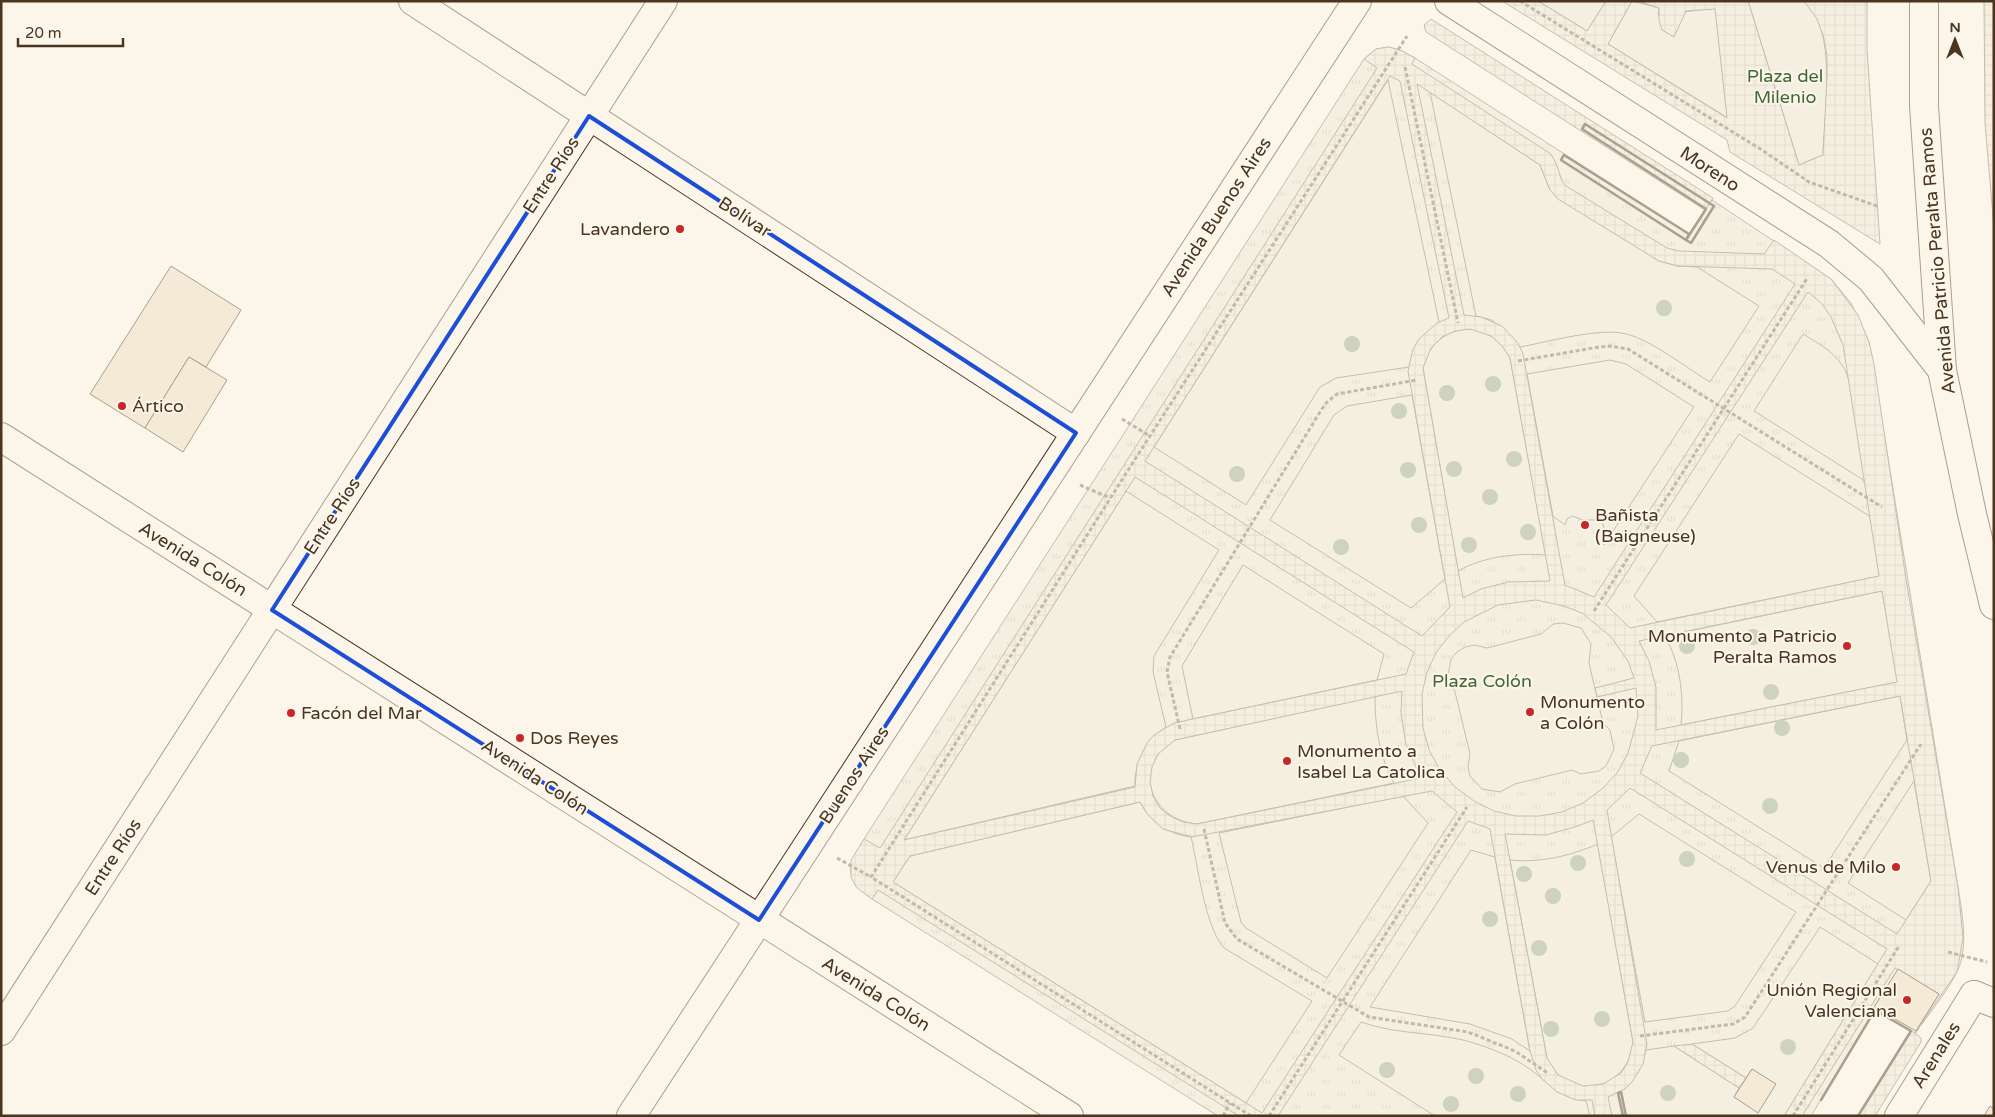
<svg xmlns="http://www.w3.org/2000/svg" width="1995" height="1117" font-family="'Varela Round',sans-serif">
<style>
.grass{fill:url(#grass-tufts);stroke:#887966}
.garden{fill:#ede6d9;stroke:#887966}
.plaza{fill:url(#plaza-grid);stroke:#887966;fill-rule:evenodd}
.building{fill:#ecdcbc;stroke:#4a3520}
.lines{fill:none;stroke-linecap:round;stroke-linejoin:round}
.street-casing{stroke:#4a3520;stroke-width:30}
.secondary-casing{stroke:#4a3520;stroke-width:30}
.primary-casing{stroke:#4a3520;stroke-width:30}
.path{stroke:#7f6f5c;stroke-width:3;stroke-dasharray:4 2.5;stroke-linecap:butt}
.street{stroke:#fbf6e9;stroke-width:28}
.secondary{stroke:#fbf6e9;stroke-width:28}
.primary{stroke:#fbf6e9;stroke-width:28}
.wall{stroke:#4a3520;stroke-width:2.5}
.tree{fill:#96a887}
.marked{fill:none;stroke:#1d4ed8;stroke-width:4;stroke-linejoin:round}
.poi-dot{fill:#c62828;stroke:#fbf6e9;stroke-width:2}
.labels{text-anchor:middle;dominant-baseline:central;stroke-width:4;stroke-linejoin:round;paint-order:stroke}
.park-label{font-size:18px;fill:#436837;stroke:#fbf6e9}
.street-label{font-size:18px;fill:#4a3520;stroke:#fbf6e9}
.poi-label{font-size:18px;fill:#4a3520;stroke:#fbf6e9;text-anchor:start}
</style>
<defs>
<pattern id="grass-tufts" width="24" height="20" patternUnits="userSpaceOnUse" patternTransform="scale(1.25)"><rect width="24" height="20" fill="#ede6d9"/><path d="M3 7l-1-3M5 7V3M7 7l1-3M15 17l-1-3M17 17v-4M19 17l1-3" fill="none" stroke="#cdc6ba"/></pattern>
<pattern id="plaza-grid" width="8" height="8" patternUnits="userSpaceOnUse" patternTransform="scale(1.25)"><rect width="8" height="8" fill="#ede7d9"/><path d="M0 4h8M4 0v8" fill="none" stroke="#cdc7ba"/></pattern>
</defs>
<rect width="100%" height="100%" fill="#fbf6e9"/>
<path class="grass" d="M1389,47L1402,51L1415,58L1689,234L1712,200L1831,279L1851,303L1869,342L1958,887C1962,913 1969,948 1957,972C1946,994 1928,1014 1915,1034L1875,1010L1811,1116H1218L872,899C843,879 847,866 864,839L1364,59L1376,49Z"/>
<g class="garden">
<path d="M1538,1H1606L1587,31Z"/>
<path d="M1632,1L1659,8L1658,15L1716,8L1728,118L1608,44Z"/>
<path d="M1748,1H1804C1838,25 1824,118 1823,155L1799,165Z"/>
<path d="M1388,80L1439,322L1409,367L1336,378L1320,387L1246,505L1154,447Z"/>
<path d="M1430,92L1540,165L1550,190L1659,261L1678,266L1697,267L1759,306L1710,382C1688,369 1650,339 1626,334C1601,327 1547,342 1520,347L1492,320L1476,316Z"/>
<path d="M1470,329C1489,332 1501,341 1510,358L1546,555C1516,553 1485,556 1458,571L1423,368C1428,345 1446,329 1470,329Z"/>
<path d="M1803,334C1816,342 1833,351 1842,365C1857,387 1861,452 1865,481L1754,411Z"/>
<path d="M1610,360L1626,364L1694,407L1604,545L1602,542L1605,532L1602,520H1583L1572,516L1567,519L1565,525L1553,516L1527,374Z"/>
<path d="M1412,395L1445,579L1411,608L1270,520L1334,415L1347,406Z"/>
<path d="M1739,434L1871,517L1880,576L1657,622L1634,596Z"/>
<path d="M1126,491L1219,550L1154,656L1153,672L1166,727C1146,740 1134,763 1135,786L904,840Z"/>
<path d="M1243,565L1384,654L1377,680L1193,719L1182,666Z"/>
<path d="M1882,591L1898,682L1681,725C1684,694 1680,663 1665,636Z"/>
<path d="M1563,623L1581,628L1591,644L1589,663L1603,723L1610,730L1614,749L1606,766L1599,771L1581,774L1572,770L1515,784L1500,792L1482,789L1470,776L1468,767L1470,754L1455,692L1448,676L1451,659L1457,652L1465,647L1475,645L1487,648L1541,634L1553,624Z"/>
<path d="M1375,696C1375,727 1379,755 1394,783L1197,824C1149,820 1131,764 1175,740Z"/>
<path d="M1900,696L1907,740L1824,868L1669,771L1679,741Z"/>
<path d="M1914,781L1931,881L1906,920L1848,883Z"/>
<path d="M1403,796L1428,823L1327,978L1246,928L1241,922L1219,833Z"/>
<path d="M1140,802C1151,823 1168,834 1191,837C1198,866 1205,927 1224,948L1312,1001L1246,1103L893,882L910,856Z"/>
<path d="M1639,814L1796,912L1735,1006L1728,1011L1645,1022L1611,837Z"/>
<path d="M1598,844L1633,1042C1629,1091 1567,1104 1547,1058L1510,860C1542,863 1569,856 1598,844Z"/>
<path d="M1471,850L1495,857L1530,1051L1512,1039L1470,1024L1370,1007Z"/>
<path d="M1820,927L1878,964L1784,1116H1626L1622,1093H1618L1638,1073L1646,1050L1674,1046L1739,1088L1734,1097L1758,1112L1775,1084L1752,1069L1746,1078L1692,1044L1735,1038L1753,1028Z"/>
<path d="M1361,1022C1399,1036 1442,1031 1480,1045C1498,1051 1516,1059 1531,1070C1552,1085 1559,1098 1586,1101L1590,1116H1435L1339,1055Z"/>
</g>
<g class="plaza">
<path d="M1502,1H1538L1587,31L1606,1H1632L1608,44L1727,118L1715,9L1686,11L1674,37L1662,30L1659,20V8L1638,1H1748L1799,165L1823,155L1827,76V55L1823,35L1817,19L1804,1H1867V49L1880,244L1730,152L1727,140Z"/>
<path d="M1984,1H1994V228L1985,123Z"/>
<path d="M1431,19L1713,198L1705,210L1426,32L1424,25Z"/>
<path d="M1389,47L1402,51L1415,58L1412,64L1551,154L1556,163L1562,181L1566,186L1667,248L1679,251L1764,254L1774,240L1831,279L1858,315L1869,342L1874,364L1906,579L1958,887L1963,938L1957,972L1915,1033L1921,1038V1042L1875,1116H1858L1911,1031L1915,1033L1939,994L1895,968L1802,1116H1784L1887,949L1630,788L1607,810L1647,1044L1643,1064L1632,1082L1625,1089L1608,1097L1612,1116H1595L1592,1100H1576L1557,1092L1542,1079L1536,1070L1530,1051L1490,829L1468,821L1278,1116H1239L878,890L872,899L856,887L851,877V860L864,839L880,848L1377,68L1364,59L1376,49ZM1390,76L1400,81L1449,318L1437,323L1419,339L1413,349L1408,371L1450,607L1422,636L1145,461ZM1417,84L1540,165L1550,190L1558,199L1659,261L1678,266L1772,269L1795,284L1594,597L1565,585L1523,354L1518,343L1502,326L1481,317L1464,315ZM1808,292L1822,304L1831,317L1843,345L1879,576L1630,628L1606,605ZM1470,329L1491,336L1502,346L1510,358L1550,581L1508,582L1481,589L1463,598L1423,368L1431,348L1442,337L1455,331ZM1135,477L1414,652L1406,674L1174,723L1154,735L1147,743L1137,764L1135,787L904,840ZM1882,591L1897,682L1656,730V687L1649,661L1639,641ZM1536,600L1564,606L1582,613L1611,637L1628,661L1634,678L1595,688L1597,697L1636,688L1638,716L1628,753L1617,773L1602,789L1583,803L1562,812L1539,816H1516L1494,811L1474,801L1455,787L1440,770L1429,750L1423,728L1422,694L1427,672L1437,651L1450,635L1464,622L1498,605ZM1402,691L1401,713L1406,745L1421,778L1197,824L1183,822L1170,816L1160,808L1153,796L1150,782L1152,767L1158,754L1175,740ZM1900,696L1931,881L1897,934L1640,773L1652,746ZM1432,791L1457,812L1262,1113L893,882L910,856L1140,802L1148,815L1163,829L1192,837ZM1593,820L1633,1042L1628,1062L1621,1073L1603,1084L1583,1086L1558,1075L1547,1058L1505,834L1546,835L1578,826Z"/>
<path d="M1692,1044L1746,1078L1739,1088L1674,1046Z"/>
</g>
<g class="building">
<path d="M171,266L241,310L206,367L189,357L145,428L90,394Z"/>
<path d="M189,357L227,380L183,452L145,428Z"/>
<path d="M1898,969L1939,994L1916,1031L1874,1007Z"/>
<path d="M1752,1069L1776,1084L1758,1113L1734,1097Z"/>
<path d="M1990,1106L1994,1110V1116H1984Z"/>
</g>
<g class="lines">
<defs>
<g id="street">
<path d="M413,1L1076,433"/>
<path d="M1449,1L1829,244L1871,279L1942,370"/>
<path d="M1,1031L663,1"/>
<path d="M1899,1116L1974,995"/>
</g>
<path id="secondary" d="M631,1116L759,920"/>
<g id="primary">
<path d="M1924,1V106L1942,370L1972,514L1994,605"/>
<path d="M1,437L1069,1116"/>
<path d="M759,920L1357,1"/>
<path d="M1974,995L1994,1003"/>
</g>
</defs>
<use href="#street" class="street-casing"/>
<use href="#secondary" class="secondary-casing"/>
<use href="#primary" class="primary-casing"/>
<g class="path">
<path d="M1520,1L1762,150L1809,182L1877,206"/>
<path d="M1405,67L1458,323"/>
<path d="M1518,361L1599,347L1610,346L1628,349L1882,507"/>
<path d="M1122,419L1150,436"/>
<path d="M1080,485L1110,498"/>
<path d="M1594,611L1808,277"/>
<path d="M1180,729L1167,672L1170,657L1320,412L1326,403L1337,394L1417,380"/>
<path d="M1204,829L1225,923L1237,939L1369,1017L1468,1032L1515,1051L1549,1074"/>
<path d="M837,858L871,877"/>
<path d="M1948,952L1987,962"/>
<path d="M1640,1036L1733,1024L1745,1017L1921,744"/>
<path d="M1223,1116L1230,1103"/>
<path d="M1251,1116L871,877L1132,464L1407,36"/>
<path d="M1269,1116L1467,807"/>
<path d="M1793,1116L1899,946"/>
</g>
<use href="#street" class="street"/>
<use href="#secondary" class="secondary"/>
<use href="#primary" class="primary"/>
<g class="wall">
<path d="M1585,124L1714,206L1691,243L1686,240L1706,209L1582,129Z"/>
<path d="M1564,155L1689,234L1686,240L1561,160Z"/>
<path d="M1821,1100L1875,1010L1911,1031L1858,1116"/>
<path d="M1623,1116L1618,1093L1621,1092L1626,1116"/>
</g>
</g>
<g class="tree">
<circle cx="1664" cy="308" r="8"/>
<circle cx="1352" cy="344" r="8"/>
<circle cx="1493" cy="384" r="8"/>
<circle cx="1447" cy="393" r="8"/>
<circle cx="1399" cy="411" r="8"/>
<circle cx="1514" cy="459" r="8"/>
<circle cx="1454" cy="469" r="8"/>
<circle cx="1408" cy="470" r="8"/>
<circle cx="1237" cy="474" r="8"/>
<circle cx="1490" cy="497" r="8"/>
<circle cx="1419" cy="525" r="8"/>
<circle cx="1528" cy="532" r="8"/>
<circle cx="1469" cy="545" r="8"/>
<circle cx="1341" cy="547" r="8"/>
<circle cx="1753" cy="637" r="8"/>
<circle cx="1687" cy="646" r="8"/>
<circle cx="1771" cy="692" r="8"/>
<circle cx="1782" cy="728" r="8"/>
<circle cx="1681" cy="760" r="8"/>
<circle cx="1770" cy="806" r="8"/>
<circle cx="1687" cy="859" r="8"/>
<circle cx="1578" cy="863" r="8"/>
<circle cx="1524" cy="874" r="8"/>
<circle cx="1553" cy="896" r="8"/>
<circle cx="1490" cy="919" r="8"/>
<circle cx="1539" cy="948" r="8"/>
<circle cx="1602" cy="1019" r="8"/>
<circle cx="1551" cy="1029" r="8"/>
<circle cx="1788" cy="1047" r="8"/>
<circle cx="1387" cy="1070" r="8"/>
<circle cx="1476" cy="1076" r="8"/>
<circle cx="1668" cy="1093" r="8"/>
<circle cx="1518" cy="1094" r="8"/>
<circle cx="1451" cy="1104" r="8"/>
</g>
<path d="M0 0H1995V1117H0ZM589,116L1076,433L759,920L272,610Z" fill="#fbf6e9" fill-opacity=".55" fill-rule="evenodd"/>
<path class="marked" d="M589,116L1076,433L759,920L272,610Z"/>
<g class="poi-dot">
<circle cx="680" cy="229" r="5"/>
<circle cx="122" cy="406" r="5"/>
<circle cx="1585" cy="525" r="5"/>
<circle cx="1847" cy="646" r="5"/>
<circle cx="1530" cy="712" r="5"/>
<circle cx="291" cy="713" r="5"/>
<circle cx="520" cy="738" r="5"/>
<circle cx="1287" cy="761" r="5"/>
<circle cx="1896" cy="867" r="5"/>
<circle cx="1907" cy="1000" r="5"/>
</g>
<g class="labels">
<g class="park-label">
<text x="1785" y="76">Plaza del<tspan x="1785" dy="21">Milenio</tspan></text>
<text x="1482" y="681">Plaza Colón</text>
</g>
<g class="street-label">
<text transform="translate(1710 169) rotate(33)">Moreno</text>
<text transform="translate(551 175) rotate(-57)">Entre Ríos</text>
<text transform="translate(745 217) rotate(33)">Bolívar</text>
<text transform="translate(1216 217) rotate(-57)">Avenida Buenos Aires</text>
<text transform="translate(1937 261) rotate(-95)">Avenida Patricio Peralta Ramos</text>
<text transform="translate(332 516) rotate(-57)">Entre Ríos</text>
<text transform="translate(193 559) rotate(32)">Avenida Colón</text>
<text transform="translate(854 775) rotate(-57)">Buenos Aires</text>
<text transform="translate(535 777) rotate(33)">Avenida Colón</text>
<text transform="translate(113 857) rotate(-57)">Entre Ríos</text>
<text transform="translate(876 994) rotate(32)">Avenida Colón</text>
<text transform="translate(1936 1055) rotate(-58)">Arenales</text>
</g>
<g class="poi-label">
<text x="670" y="229" text-anchor="end">Lavandero</text>
<text x="132" y="406">Ártico</text>
<text x="1595" y="515">Bañista<tspan x="1595" dy="21">(Baigneuse)</tspan></text>
<text x="1837" y="636" text-anchor="end">Monumento a Patricio<tspan x="1837" dy="21">Peralta Ramos</tspan></text>
<text x="1540" y="702">Monumento<tspan x="1540" dy="21">a Colón</tspan></text>
<text x="301" y="713">Facón del Mar</text>
<text x="530" y="738">Dos Reyes</text>
<text x="1297" y="751">Monumento a<tspan x="1297" dy="21">Isabel La Catolica</tspan></text>
<text x="1886" y="867" text-anchor="end">Venus de Milo</text>
<text x="1897" y="990" text-anchor="end">Unión Regional<tspan x="1897" dy="21">Valenciana</tspan></text>
</g>
</g>
<rect width="1995" height="1117" fill="none" stroke="#4a3520" stroke-width="5"/>
<g transform="translate(1955 40)" stroke="#fbf6e9" stroke-width="4" paint-order="stroke">
<path d="M0-4L9 19L0 12L-9 19Z" fill="#4a3520"/>
<text y="-8" font-size="14" font-weight="bold" text-anchor="middle" fill="#4a3520">N</text>
</g>
<path d="M18 38v8h105v-8" fill="none" stroke="#4a3520" stroke-width="2.5"/>
<text x="25" y="38" font-size="15" fill="#4a3520" stroke="#fbf6e9" stroke-width="4" paint-order="stroke">20 m</text>
</svg>
